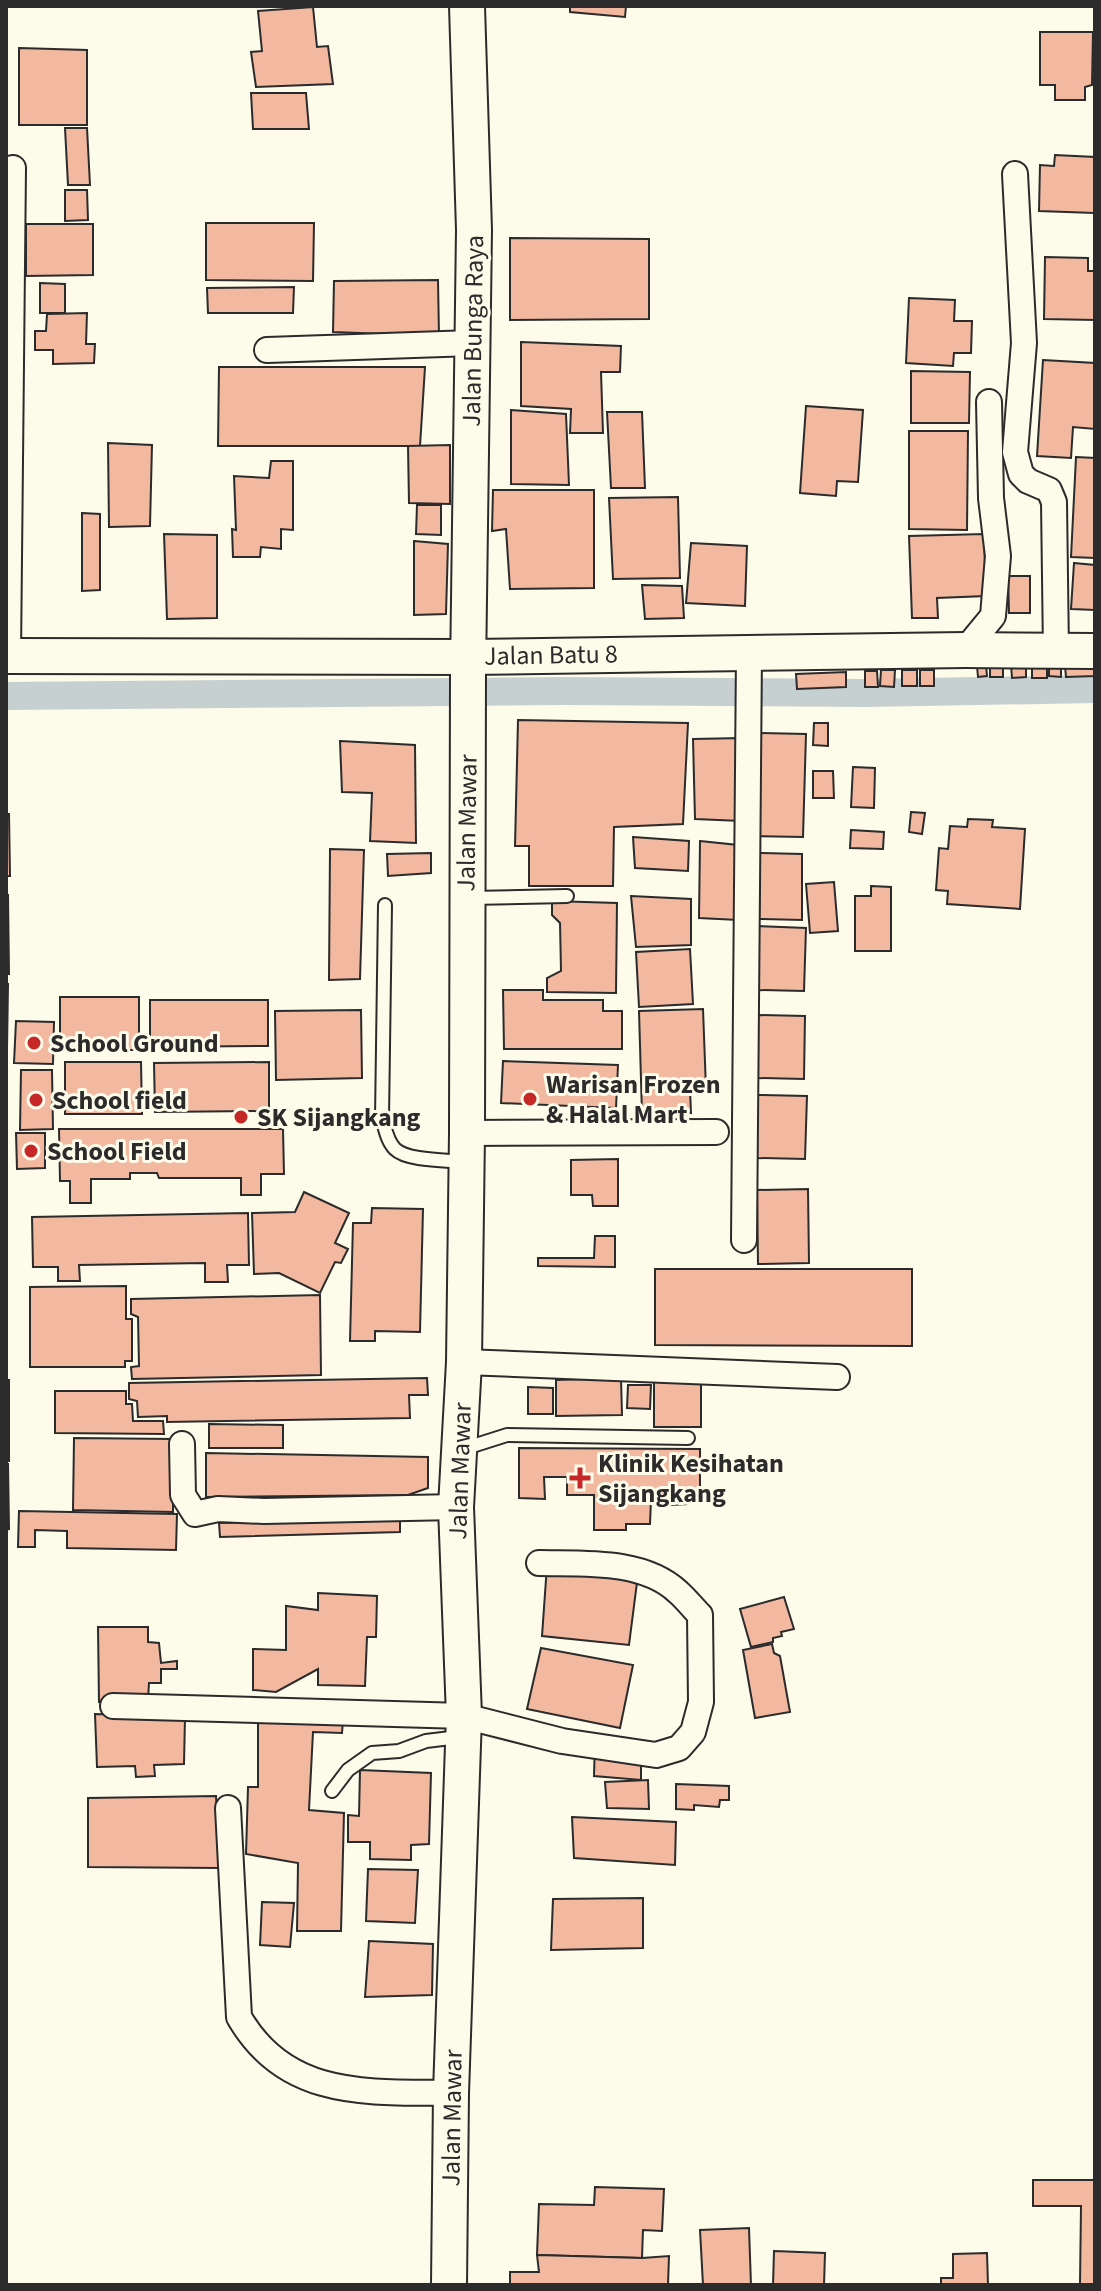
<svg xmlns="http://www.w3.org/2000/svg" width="1101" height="2291" font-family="'Source Sans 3',sans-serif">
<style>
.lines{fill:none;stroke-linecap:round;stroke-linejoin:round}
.canal{stroke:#c7d0d0;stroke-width:28}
.building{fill:#f2b8a0;stroke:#2b2b2b;stroke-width:2}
.lane-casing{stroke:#2b2b2b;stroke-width:16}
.street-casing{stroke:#2b2b2b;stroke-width:28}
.secondary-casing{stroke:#2b2b2b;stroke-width:38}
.lane{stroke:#fdfbea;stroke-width:12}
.street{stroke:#fdfbea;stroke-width:24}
.secondary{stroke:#fdfbea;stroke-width:34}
.poi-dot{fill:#c62828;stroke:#fdfbea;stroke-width:3}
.labels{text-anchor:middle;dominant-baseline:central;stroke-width:6;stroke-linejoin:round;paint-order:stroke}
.street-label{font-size:26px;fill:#2b2b2b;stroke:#fdfbea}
.poi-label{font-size:26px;font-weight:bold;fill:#2b2b2b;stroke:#fdfbea;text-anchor:start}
</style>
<rect width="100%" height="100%" fill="#fdfbea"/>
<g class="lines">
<path class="canal" d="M6,696L564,691L866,693L1095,689"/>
</g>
<g class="building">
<path d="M570,6H626L625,17L570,12Z"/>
<path d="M313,7L317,47L328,46L333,84L256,87L251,52L262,51L258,11Z"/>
<path d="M1040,32H1093L1092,85L1085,87V100H1055V85H1040Z"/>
<path d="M19,48L87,50V125H19Z"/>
<path d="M251,93H306L309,129H253Z"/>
<path d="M65,128H87L90,185H68Z"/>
<path d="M1055,155L1095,157L1094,213L1039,211L1040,165L1054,166Z"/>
<path d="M65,190H87L88,220L65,221Z"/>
<path d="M206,223H314L313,281L206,280Z"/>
<path d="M26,224H93V275L26,276Z"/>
<path d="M510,238L649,239V319L510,320Z"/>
<path d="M1045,257L1088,258V271H1095V320L1044,319Z"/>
<path d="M438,280L439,336L333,332L334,281Z"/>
<path d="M40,283L65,284V313H40Z"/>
<path d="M294,287L293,313H208L207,288Z"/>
<path d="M909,298L955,300L954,321H972L971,353H954L953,366L906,363Z"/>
<path d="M87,313L86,344H95L94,363L53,364V350H35V331H46L47,314Z"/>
<path d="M521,342L621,346L620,372H601L603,433H570L571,409L521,406Z"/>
<path d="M1043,360L1095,363V429L1073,427L1071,458L1037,456Z"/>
<path d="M219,367H425L420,446H218Z"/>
<path d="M911,371L970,372L969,423H911Z"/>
<path d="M806,406L863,410L858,482L837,481L836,496L800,493Z"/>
<path d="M511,410L566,414L569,485L511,484Z"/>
<path d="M607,412H642L645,488H611Z"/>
<path d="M909,431H968L967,530L909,529Z"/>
<path d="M108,443L152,445L150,526L109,527Z"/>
<path d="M450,445V504L409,503L408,446Z"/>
<path d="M1076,457L1095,458V558L1071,557Z"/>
<path d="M271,461H293V530L281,529V549L261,547L260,557H233L232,529L236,530L234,476L269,478Z"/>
<path d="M493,490H594V588L510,589L506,529L492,531Z"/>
<path d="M678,497L680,578L613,579L609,498Z"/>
<path d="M417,505H441V535L416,534Z"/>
<path d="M82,513L100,514V590L82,591Z"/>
<path d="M164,534L217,535V618L167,619Z"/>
<path d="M984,534L986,596L937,598L938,618H912L909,536Z"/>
<path d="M414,541L448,544L446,614L414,615Z"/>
<path d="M691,543L747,546L745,606L686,603Z"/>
<path d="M1074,563L1095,565V610L1071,609Z"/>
<path d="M1008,576H1030V613H1009Z"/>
<path d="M642,585L682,586L684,618L645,619Z"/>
<path d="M990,664L1003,665V677H990Z"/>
<path d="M986,665L987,676L978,677L977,666Z"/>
<path d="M1011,665H1026V677L1012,678Z"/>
<path d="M1049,665L1061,666V677L1049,676Z"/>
<path d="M1095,665V676L1066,677L1065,666Z"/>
<rect x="1032" y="667" width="15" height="11"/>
<path d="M881,670H895L894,687L880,686Z"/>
<rect x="902" y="670" width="15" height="16"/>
<rect x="920" y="670" width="14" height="16"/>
<path d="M865,671H877L878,687H865Z"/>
<path d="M846,672V687L797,689L796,674Z"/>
<path d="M518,720L688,723L683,824L614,827L613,886H529V846H515Z"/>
<path d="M814,723H828V746L813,745Z"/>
<path d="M757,733L806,734L803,837L754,836Z"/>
<path d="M742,738L741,821L695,819L693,739Z"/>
<path d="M340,741L415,745L416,843L370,841L372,793L342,792Z"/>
<path d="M853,767L875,768L874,808L851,807Z"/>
<path d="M813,771H833L834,798H813Z"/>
<path d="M911,812L925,813L922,834L909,832Z"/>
<path d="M6,814H9L10,876H6Z"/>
<path d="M968,819L993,820L992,827L1025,829L1020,909L947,904L948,891L936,890L939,848L948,849L950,826L967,827Z"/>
<path d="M851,830L884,832L883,849L850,848Z"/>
<path d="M633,837L689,841L688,871L635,868Z"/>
<path d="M700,841L738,845V920L699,918Z"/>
<path d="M330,849L364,850L360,979L329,980Z"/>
<path d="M431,853V873L388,876L387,854Z"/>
<path d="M760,853L802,854V920L759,919Z"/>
<path d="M834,882L838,931L810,933L806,884Z"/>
<path d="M871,886L891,887V951H855V896H871Z"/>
<path d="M6,895H8L9,974H6Z"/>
<path d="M631,896L691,899V945L636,947Z"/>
<path d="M552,901L617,903L616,993L547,992V978L561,971L560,923L552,915Z"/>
<path d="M759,926L806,928L804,991L757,990Z"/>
<path d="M690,949L693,1004L639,1007L636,952Z"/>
<path d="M6,984H8L7,1049L6,1048Z"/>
<path d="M503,990H543V1000H603V1011H622V1049H504Z"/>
<rect x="60" y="997" width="79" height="53"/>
<path d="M150,1000H268V1046L150,1047Z"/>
<path d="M703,1009L706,1089H690L691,1113L642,1114L639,1011Z"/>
<path d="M361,1010L362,1078L276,1080L275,1011Z"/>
<path d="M758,1015L805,1016L804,1079L757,1078Z"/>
<path d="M16,1021L54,1022L53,1064L14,1063Z"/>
<path d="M503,1061L618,1065L616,1108L501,1103Z"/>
<path d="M65,1062H141L142,1114H65Z"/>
<path d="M269,1062V1111L155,1112L154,1063Z"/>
<path d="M21,1070H52L53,1129L20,1130Z"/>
<path d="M758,1095L807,1096L805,1159L756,1158Z"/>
<path d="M59,1129H283L284,1174H261V1195H241V1178H159L157,1173H130V1179H91V1203H70V1181H60Z"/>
<path d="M16,1133H45V1168L17,1169Z"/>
<path d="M618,1159V1206H593L592,1195H571V1160Z"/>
<path d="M808,1189L809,1263L758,1264L757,1190Z"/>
<path d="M304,1192L349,1213L335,1243L348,1249L341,1263L335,1262L320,1293L279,1273L254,1274L252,1213L295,1212Z"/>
<path d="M372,1208L423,1209L420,1332L375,1331V1341H350L353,1223H371Z"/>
<path d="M248,1213L249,1265H227L228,1282H205V1263L79,1265L80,1281H58V1267H33L32,1217Z"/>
<path d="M595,1236H615V1267L538,1266V1258H594Z"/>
<path d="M655,1269H912V1346L655,1345Z"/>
<path d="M126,1286V1319H132V1361H125V1367H30V1287Z"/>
<path d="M320,1295L321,1375L132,1379L131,1367L139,1366L138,1317L131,1314V1299Z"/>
<path d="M427,1378L428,1395H409L410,1418L167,1422V1416L138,1417L137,1401L129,1399V1383Z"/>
<path d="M621,1378L622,1415L556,1416V1380Z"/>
<rect x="6" y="1380" width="3" height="81"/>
<rect x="654" y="1382" width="47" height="45"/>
<path d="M628,1385H651L650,1409L627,1408Z"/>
<path d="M528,1387L553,1388V1414H528Z"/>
<path d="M55,1391H126V1404H132L133,1421H163L164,1434L55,1433Z"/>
<path d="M209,1424L283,1425V1448H209Z"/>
<path d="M74,1438L173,1439V1512L73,1510Z"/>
<path d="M519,1448L700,1449V1494H687L688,1504L669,1505V1499H651L650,1524H626V1530H594V1495H567V1477H544L545,1499L519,1498Z"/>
<path d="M206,1453L428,1457V1488L408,1495L206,1497Z"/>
<path d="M6,1464H8L9,1529L6,1530Z"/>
<path d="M19,1511L177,1514L176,1550L67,1548V1531L35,1530V1547H18Z"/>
<path d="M400,1519V1532L220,1537L219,1523Z"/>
<path d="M548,1551L640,1559L629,1645L542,1636Z"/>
<path d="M318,1593L377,1596L376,1637H367L365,1686L318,1685V1669L276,1692L253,1690V1649L286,1650V1606L318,1610Z"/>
<path d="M784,1597L794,1629L781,1632L782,1636L773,1638V1642L751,1647L740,1609Z"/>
<path d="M98,1627H148V1642L159,1643L161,1663L177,1661V1669H161V1683H149L148,1699L99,1702Z"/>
<path d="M772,1644L774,1653L780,1656L790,1712L755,1718L743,1650Z"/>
<path d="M541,1648L633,1665L620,1728L527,1709Z"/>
<path d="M95,1714L185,1717L184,1764L154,1765L155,1776L136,1777L135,1766L97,1767Z"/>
<path d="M258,1715L343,1721L342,1733L313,1732L309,1810L344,1813L341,1931H297L298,1863L246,1854L248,1787H258Z"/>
<path d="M595,1740L641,1744V1780L594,1776Z"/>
<path d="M360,1770L431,1773L429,1844L411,1845V1860L370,1859V1842H348V1815L359,1816Z"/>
<path d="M648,1780L649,1809L607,1808L605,1782Z"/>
<path d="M676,1784L729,1786V1800H720L719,1807L694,1805V1810L676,1809Z"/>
<path d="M216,1796L220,1868L88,1867V1798Z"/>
<path d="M572,1817L676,1822L675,1865L574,1858Z"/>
<path d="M368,1869L418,1870L415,1923L366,1921Z"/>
<path d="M643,1898V1948L551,1950L553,1899Z"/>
<path d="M262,1902L294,1903L290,1947L260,1945Z"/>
<path d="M369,1941L433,1944L432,1995L365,1997Z"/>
<path d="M1033,2180H1095V2284H1080L1081,2206H1033Z"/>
<path d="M595,2187L664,2189L662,2231L643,2230L642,2258L537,2255L539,2204L594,2205Z"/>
<path d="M749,2228L751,2285H703L700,2230Z"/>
<path d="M774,2251L825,2253L824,2285H773Z"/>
<path d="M987,2253L988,2285H941V2278H953V2254Z"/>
<path d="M537,2255L642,2258L669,2256L668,2285H510V2272H539Z"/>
</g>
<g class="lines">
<defs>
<g id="lane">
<path d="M470,898L567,896"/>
<path d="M385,905L382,1118C385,1128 387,1141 395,1149C407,1161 448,1160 465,1162"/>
<path d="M463,1449L507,1435L688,1438"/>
<path d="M332,1791L348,1770L372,1753L399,1751L426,1741L459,1737"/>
</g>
<g id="street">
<path d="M1015,174L1024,343L1015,452L1021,474L1028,481L1049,490L1054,502L1056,652"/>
<path d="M267,350L473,343"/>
<path d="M965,650L993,616L998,556L991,498L989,402"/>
<path d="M8,656L13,168"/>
<path d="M467,1133L716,1132"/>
<path d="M744,1240L749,653"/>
<path d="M464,1362L837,1377"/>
<path d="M182,1444L183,1495L195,1514L218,1509L264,1511L456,1507"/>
<path d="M113,1706L464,1716L562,1741L656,1755L679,1748L693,1732L701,1702L700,1615C693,1608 686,1599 678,1592C643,1559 583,1564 539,1563"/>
<path d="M228,1808L239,2017C286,2099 368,2092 451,2093"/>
</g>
<g id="secondary">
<path d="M6,656L468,657L965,650L1095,651"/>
<path d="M449,2285L451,2093L464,1716L456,1507L464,1362L467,1133L468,673L474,230L467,6"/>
</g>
</defs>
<use href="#lane" class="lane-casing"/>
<use href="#street" class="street-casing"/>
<use href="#secondary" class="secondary-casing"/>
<use href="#lane" class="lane"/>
<use href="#street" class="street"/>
<use href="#secondary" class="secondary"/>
</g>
<g class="poi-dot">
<circle cx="34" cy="1043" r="8"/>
<circle cx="530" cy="1099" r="8"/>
<circle cx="36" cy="1100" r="8"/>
<circle cx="241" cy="1117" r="8"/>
<circle cx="31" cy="1151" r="8"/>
<path d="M576 1466h8v8h8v8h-8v8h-8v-8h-8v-8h8z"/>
</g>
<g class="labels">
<g class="street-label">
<text transform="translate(473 331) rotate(-89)">Jalan Bunga Raya</text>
<text transform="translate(551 655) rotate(-1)">Jalan Batu 8</text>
<text transform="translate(467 823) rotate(-89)">Jalan Mawar</text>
<text transform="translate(460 1471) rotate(-88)">Jalan Mawar</text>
<text transform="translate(452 2118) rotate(-89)">Jalan Mawar</text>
</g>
<g class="poi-label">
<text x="50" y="1043">School Ground</text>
<text x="546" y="1084">Warisan Frozen<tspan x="546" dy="30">&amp; Halal Mart</tspan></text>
<text x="52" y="1100">School field</text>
<text x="257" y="1117">SK Sijangkang</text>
<text x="47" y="1151">School Field</text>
<text x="598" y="1463">Klinik Kesihatan<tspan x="598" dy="30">Sijangkang</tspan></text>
</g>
</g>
<rect width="1101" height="2291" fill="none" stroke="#2b2b2b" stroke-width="16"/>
</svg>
